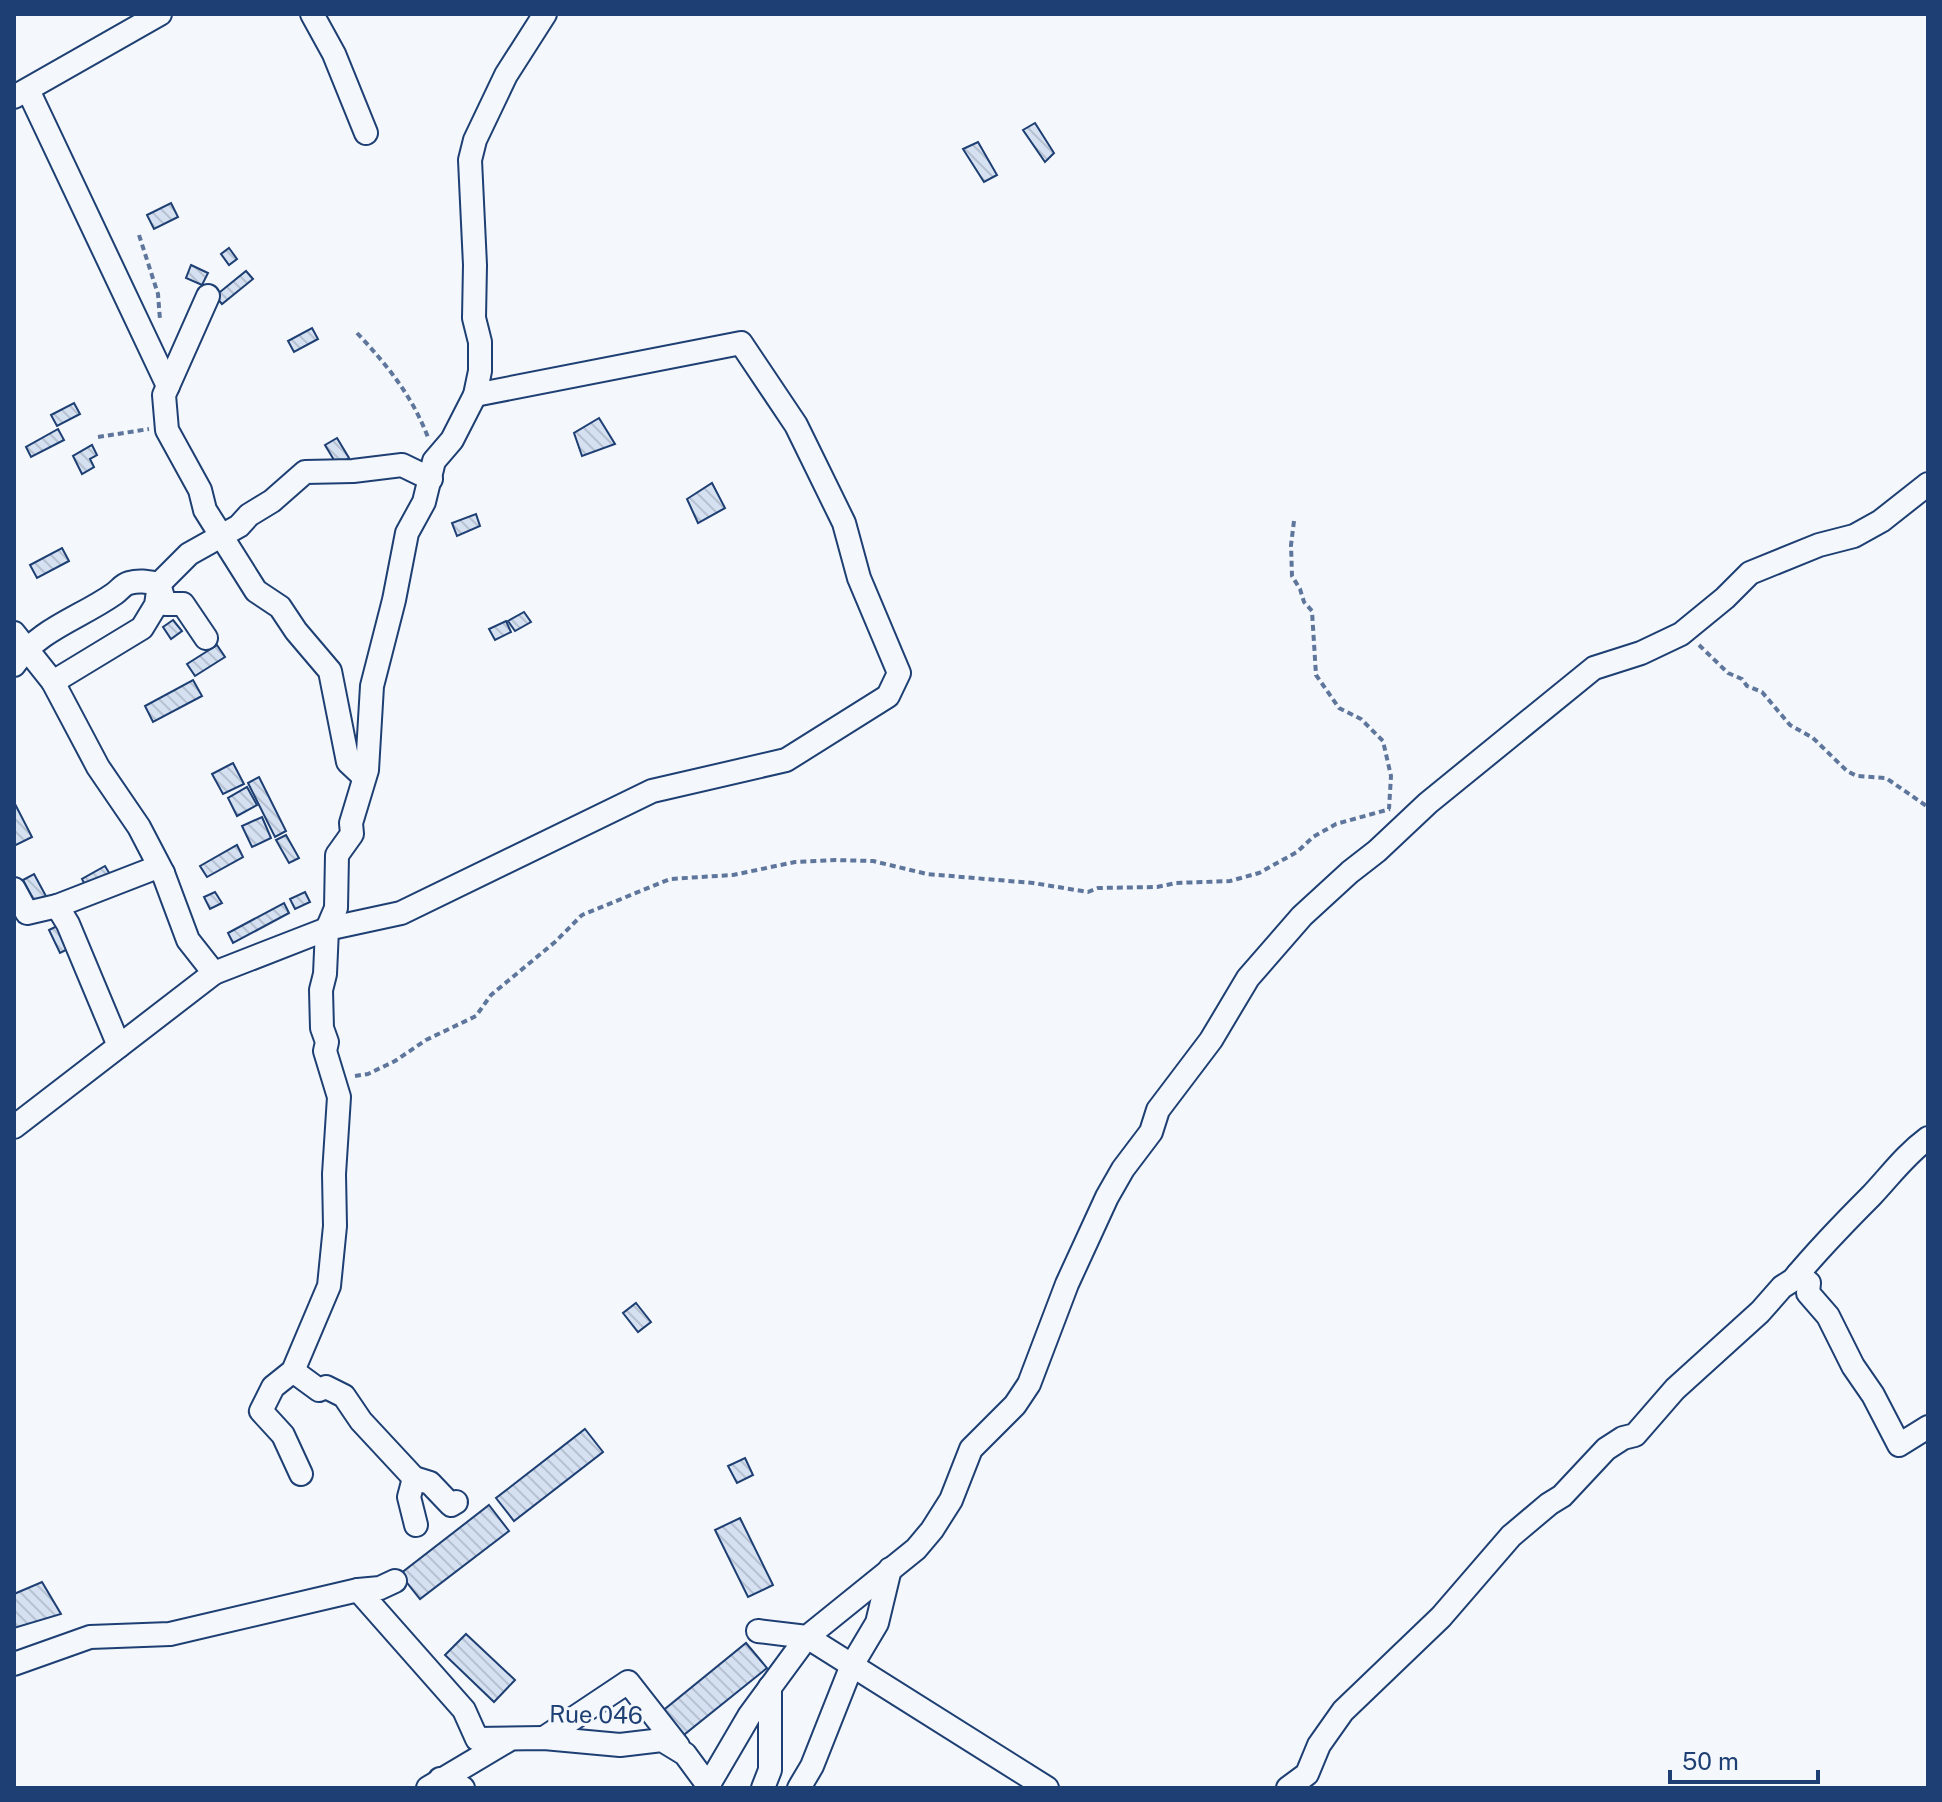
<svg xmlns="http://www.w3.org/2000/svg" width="1942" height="1802" font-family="'Public Sans',sans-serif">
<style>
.building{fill:url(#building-back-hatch);stroke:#1d3f73;stroke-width:2}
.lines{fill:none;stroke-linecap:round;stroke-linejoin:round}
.minor-casing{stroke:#1d3f73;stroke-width:26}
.path{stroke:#5e769c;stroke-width:4;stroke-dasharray:6 4;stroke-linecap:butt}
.minor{stroke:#f4f7fb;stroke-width:22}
.labels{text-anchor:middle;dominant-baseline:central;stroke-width:6;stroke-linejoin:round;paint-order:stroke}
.street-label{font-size:24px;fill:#1d3f73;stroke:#f4f7fb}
</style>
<defs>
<pattern id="building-back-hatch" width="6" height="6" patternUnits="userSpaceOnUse" patternTransform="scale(2)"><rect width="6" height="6" fill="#d5e0f0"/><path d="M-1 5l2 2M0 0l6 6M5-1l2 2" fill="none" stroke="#b6c1d1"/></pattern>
</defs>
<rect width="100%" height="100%" fill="#f4f7fb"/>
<g class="building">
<path d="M1035,123L1054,153L1045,162L1023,130Z"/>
<path d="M978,142L997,175L984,182L963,149Z"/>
<path d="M171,203L178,217L154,229L147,215Z"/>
<path d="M229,248L237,259L229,265L221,254Z"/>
<path d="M191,265L208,273L202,285L186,278Z"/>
<path d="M246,271L253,279L222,304L215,296Z"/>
<path d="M312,328L318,339L294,352L288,341Z"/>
<path d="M74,403L80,414L57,426L51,415Z"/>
<path d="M599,418L615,444L582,456L574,433Z"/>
<path d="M58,429L64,440L31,457L26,447Z"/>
<path d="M337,438L349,458L337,465L325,445Z"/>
<path d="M92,445L97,455L90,459L94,467L82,474L73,456Z"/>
<path d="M712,483L725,508L698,523L687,499Z"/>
<path d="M476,514L480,526L457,536L452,523Z"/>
<path d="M62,548L69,561L37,578L30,565Z"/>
<path d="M524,612L531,622L515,631L508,621Z"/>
<path d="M173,620L182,631L171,639L163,627Z"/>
<path d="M506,621L511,632L495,640L489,629Z"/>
<path d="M217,645L225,657L195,676L187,664Z"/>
<path d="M193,680L202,696L153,722L145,706Z"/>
<path d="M233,763L244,784L223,794L212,774Z"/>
<path d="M259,777L286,831L275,837L248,783Z"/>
<path d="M247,787L257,805L237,816L228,798Z"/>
<path d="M14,802L32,837L14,846Z"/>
<path d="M262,817L271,838L252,847L242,826Z"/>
<path d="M286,835L299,858L289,863L276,840Z"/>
<path d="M237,845L243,857L207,877L200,866Z"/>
<path d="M105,866L111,876L87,889L82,879Z"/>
<path d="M34,874L47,898L36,904L23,880Z"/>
<path d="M215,892L222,903L210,909L204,897Z"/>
<path d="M305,892L310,902L295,909L290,899Z"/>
<path d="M284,903L289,913L233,943L228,933Z"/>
<path d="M61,924L72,947L60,953L49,930Z"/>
<path d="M636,1303L651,1322L638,1332L623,1313Z"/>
<path d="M585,1429L603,1452L514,1521L496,1498Z"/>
<path d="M745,1458L753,1475L737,1483L728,1466Z"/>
<path d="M489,1505L509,1531L420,1599L400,1574Z"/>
<path d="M740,1518L773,1585L748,1597L715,1530Z"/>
<path d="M42,1582L61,1614L14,1628V1594Z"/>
<path d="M466,1634L515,1680L494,1702L445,1655Z"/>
<path d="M746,1643L767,1668L680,1738L660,1713Z"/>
</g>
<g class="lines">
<defs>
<g id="minor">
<path d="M312,14L334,54L366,133"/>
<path d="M28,90L168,386"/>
<path d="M14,97L160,14"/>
<path d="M208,296L164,395L167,430L200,490L205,510L256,591L280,607L296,631L330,671L348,762L364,777"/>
<path d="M14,633L53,682L98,767L139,827L163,873L188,940L214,973L14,1127"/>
<path d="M14,665C39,629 80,618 114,594C120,590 122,585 129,583C140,580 148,582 159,584L165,604H183L206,638"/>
<path d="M53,682L142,628L156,605L159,584L189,554L239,526L249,515L272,501L305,472L353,471L402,465L431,479"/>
<path d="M14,889L27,913L57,906L68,924L119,1046"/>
<path d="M57,906L155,868L163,873"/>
<path d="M214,973L327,929L401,913L652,791L786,760L888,696L899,673L859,578L844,523L796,425L741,343L475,395"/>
<path d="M1798,1274L1809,1283L1808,1293L1828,1316L1853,1366L1873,1395L1899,1445L1928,1427"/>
<path d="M293,1371L319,1390L326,1387L344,1396L361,1421L414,1478L430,1483L451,1505L456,1502"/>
<path d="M301,1474L283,1435L261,1411L273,1387L293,1371L329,1286L335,1226L334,1174L339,1097L325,1051L327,1042L322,1028L321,990L325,974L327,929L336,908L337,855L352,834L351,823L367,770L372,686L394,600L407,533L424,502L434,461L452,440L475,395L480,371V342L474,318L475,265L470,160L475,140L506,75L545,14"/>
<path d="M414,1478L409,1497L416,1525"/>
<path d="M395,1581L380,1588L358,1590L464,1710L477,1739L544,1738L620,1745L662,1740L685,1754L710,1788"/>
<path d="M758,1631L807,1637L916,1549L932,1530L951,1500L971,1449L1015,1405L1029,1384L1067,1284L1107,1197L1123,1169L1151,1132L1158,1110L1211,1040L1248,978L1302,916L1350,872L1377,851L1428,803L1594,668L1641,653L1681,634L1725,598L1750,573L1819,545L1854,536L1881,521L1928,484"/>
<path d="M14,1664L90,1637L170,1634L358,1590"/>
<path d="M544,1738L628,1682L678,1746"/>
<path d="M440,1779L463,1788"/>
<path d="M708,1786L749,1716L807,1637L1047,1788"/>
<path d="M428,1788L507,1741"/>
<path d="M763,1788L770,1770V1687"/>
<path d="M799,1788L812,1766L852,1665L877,1623L890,1569"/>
<path d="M1288,1788L1307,1774L1319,1745L1343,1711L1441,1617L1511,1536L1549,1504L1562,1496L1606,1449L1623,1438L1635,1435L1675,1389L1760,1312L1782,1287L1793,1280C1817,1251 1844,1223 1871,1196C1890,1176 1905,1155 1928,1138"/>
</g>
</defs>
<use href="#minor" class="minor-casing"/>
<g class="path">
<path d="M139,235L158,294L160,320"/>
<path d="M357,333C388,366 413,397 429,440"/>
<path d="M98,437L149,429"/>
<path d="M1294,521L1291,545L1292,576L1300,589L1304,602L1312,611L1316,675L1339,708L1361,719L1383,741L1391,776L1389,809"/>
<path d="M1699,645L1728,673L1742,679L1747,686L1762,692L1790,725L1813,738L1847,771L1857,776L1886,778L1928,807"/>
<path d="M355,1076L368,1074L395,1061L426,1040L476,1016L491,995L555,942L582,915L670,879L733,875L795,862L835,860L873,861L927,874L1033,883L1088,892L1098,888L1157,887L1176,883L1230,881L1259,873L1297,852L1313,837L1336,824L1390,809"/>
</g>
<use href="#minor" class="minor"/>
</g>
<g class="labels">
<g class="street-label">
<text transform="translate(596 1714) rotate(1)">Rue 046</text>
</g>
</g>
<rect width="1942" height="1802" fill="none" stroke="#1d3f73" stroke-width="32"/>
<path d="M1670 1770v12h148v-12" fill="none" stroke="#1d3f73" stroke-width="4"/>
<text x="1682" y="1770" font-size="24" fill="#1d3f73" stroke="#f4f7fb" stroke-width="6" paint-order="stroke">50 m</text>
</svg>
